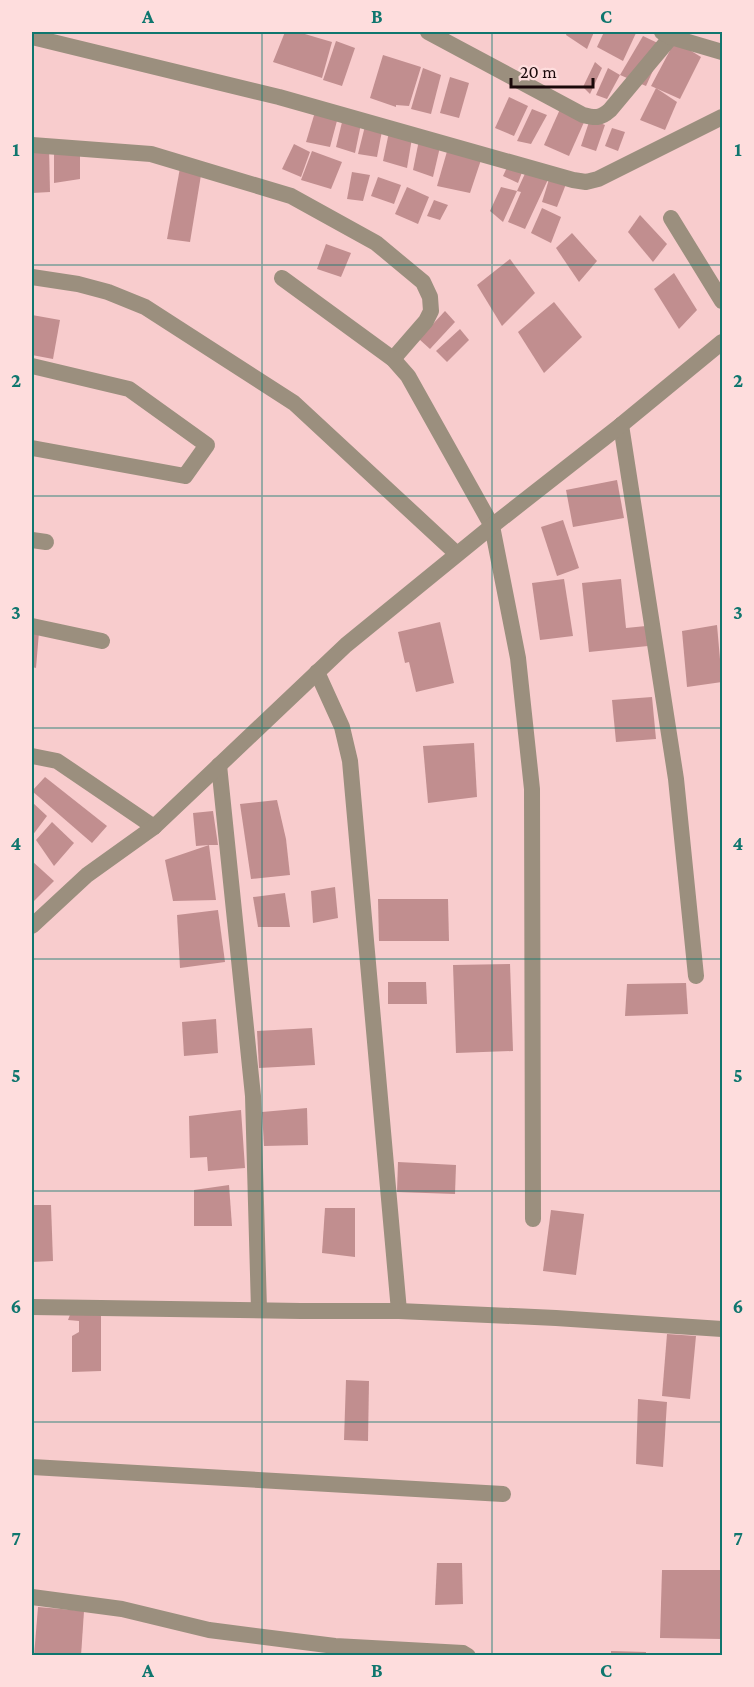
<svg xmlns="http://www.w3.org/2000/svg" width="754" height="1687" font-family="'Crimson Pro',serif">
<style>
.building{fill:#c18e8f}
.lines{fill:none;stroke-linecap:round;stroke-linejoin:round}
.minor{stroke:#9b8f7e;stroke-width:16}
.grid{fill:none;stroke:#0f766e;stroke-width:1.5;stroke-opacity:0.55}
.neatline{fill:none;stroke:#0f766e;stroke-width:2}
.grid-label{font-size:20px;text-anchor:middle;font-weight:bold;fill:#0f766e}
</style>
<rect width="100%" height="100%" fill="#f8cccd"/>
<g class="building">
<path d="M285,32H298L332,42L322,78L273,62Z"/>
<path d="M567,32H594L587,49L566,35Z"/>
<path d="M604,32L636,33L623,61L597,47Z"/>
<path d="M643,36L664,46L646,86L620,75Z"/>
<path d="M336,41L355,48L342,86L323,80Z"/>
<path d="M675,41L701,57L680,99L651,86Z"/>
<path d="M383,55L421,67L409,106L396,105V107L370,98Z"/>
<path d="M595,62L602,68L590,94L583,87Z"/>
<path d="M423,68L441,75L431,114L411,109Z"/>
<path d="M608,68L620,75L607,99L596,95Z"/>
<path d="M450,77L469,83L459,118L440,113Z"/>
<path d="M656,88L677,102L665,130L640,120Z"/>
<path d="M509,97L528,106L514,136L495,128Z"/>
<path d="M561,107L585,120L569,156L544,145Z"/>
<path d="M532,109L547,115L531,144L517,141Z"/>
<path d="M315,112L338,117L330,147L306,142Z"/>
<path d="M343,118L361,124L355,153L336,147Z"/>
<path d="M590,119L605,125L596,151L581,146Z"/>
<path d="M365,126L382,131L377,157L358,154Z"/>
<path d="M612,128L625,132L618,151L605,146Z"/>
<path d="M389,132L412,138L407,168L383,161Z"/>
<path d="M419,140L440,147L433,177L413,170Z"/>
<path d="M294,144L310,152L301,177L282,169Z"/>
<path d="M32,145L49,146L50,192L32,193Z"/>
<path d="M80,148V179L54,183V150Z"/>
<path d="M448,148L483,154L470,193L437,186Z"/>
<path d="M312,151L342,162L331,189L301,180Z"/>
<path d="M509,163L524,167L518,183L503,176Z"/>
<path d="M528,167L551,173L525,229L508,222L521,192L517,191Z"/>
<path d="M180,168L201,175L190,242L167,239Z"/>
<path d="M352,172L370,175L363,201L347,199Z"/>
<path d="M551,173L568,179L557,207L542,202Z"/>
<path d="M378,177L401,185L394,204L371,196Z"/>
<path d="M407,187L429,197L418,224L395,214Z"/>
<path d="M501,187L517,191L503,222L490,211Z"/>
<path d="M434,200L448,205L440,220L427,216Z"/>
<path d="M542,208L561,217L551,243L531,233Z"/>
<path d="M640,215L667,244L653,262L628,232Z"/>
<path d="M572,233L597,261L579,282L556,248Z"/>
<path d="M326,244L351,253L341,277L317,269Z"/>
<path d="M510,259L535,293L502,326L477,285Z"/>
<path d="M674,273L697,310L679,329L654,289Z"/>
<path d="M554,302L582,337L544,373L518,332Z"/>
<path d="M445,311L455,322L430,349L419,339Z"/>
<path d="M32,315L60,320L53,359L32,355Z"/>
<path d="M460,329L469,340L447,362L436,351Z"/>
<path d="M617,480L624,518L573,527L566,490Z"/>
<path d="M563,520L579,568L557,576L541,527Z"/>
<path d="M564,579L573,636L540,640L532,583Z"/>
<path d="M621,579L626,628L646,626L648,646L589,652L582,583Z"/>
<path d="M440,622L454,683L416,692L409,662L405,663L398,632Z"/>
<path d="M717,625L722,682L687,687L682,631Z"/>
<path d="M32,631L39,632L36,668L32,667Z"/>
<path d="M652,697L656,739L616,742L612,700Z"/>
<path d="M474,743L477,797L428,803L423,746Z"/>
<path d="M45,777L107,826L92,843L32,791Z"/>
<path d="M277,800L286,839L290,875L251,879L240,804Z"/>
<path d="M32,802L47,816L32,836Z"/>
<path d="M213,811L218,845H209L216,900L173,901L165,860L209,845L196,846L193,813Z"/>
<path d="M52,822L74,843L54,866L36,840Z"/>
<path d="M32,861L54,881L32,903Z"/>
<path d="M335,887L338,918L313,923L311,891Z"/>
<path d="M285,893L290,927H258L253,897Z"/>
<path d="M378,899H448L449,941H379Z"/>
<path d="M218,910L225,962L180,968L177,915Z"/>
<path d="M510,964L513,1051L456,1053L453,965Z"/>
<path d="M388,982H426L427,1004H388Z"/>
<path d="M686,983L688,1014L625,1016L627,984Z"/>
<path d="M216,1019L218,1053L184,1056L182,1022Z"/>
<path d="M312,1028L315,1065L259,1068L257,1031Z"/>
<path d="M307,1108L308,1145L264,1146L262,1112Z"/>
<path d="M241,1110L245,1168L208,1171L207,1157L190,1158L189,1116Z"/>
<path d="M398,1162L456,1165L455,1194L397,1192Z"/>
<path d="M229,1185L232,1226H194V1190Z"/>
<path d="M32,1205H51L53,1261L32,1262Z"/>
<path d="M325,1208H355V1257L322,1253Z"/>
<path d="M551,1210L584,1214L576,1275L543,1271Z"/>
<path d="M73,1307L101,1308V1371L72,1372V1336L79,1332V1321L68,1320Z"/>
<path d="M667,1334L696,1336L690,1399L662,1396Z"/>
<path d="M346,1380L369,1381L368,1441L344,1440Z"/>
<path d="M638,1399L667,1402L663,1467L636,1464Z"/>
<path d="M437,1563H462L463,1604L435,1605Z"/>
<path d="M662,1570H722V1639L660,1638Z"/>
<path d="M38,1607L84,1611L81,1656H34Z"/>
<path d="M611,1651L646,1652V1656H611Z"/>
</g>
<g class="lines">
<g class="minor">
<path d="M428,32L583,115C595,118 600,119 610,110L671,37"/>
<path d="M662,32L671,37L722,52"/>
<path d="M32,37L279,97L573,180L586,182L598,179L722,117"/>
<path d="M32,145L151,154L291,196L376,243L423,282L430,297L431,311L426,321L393,359"/>
<path d="M671,218L722,301"/>
<path d="M32,277L78,284L108,292L145,307L294,403L457,554"/>
<path d="M282,278L393,359L408,376L492,526L518,658L532,789L533,1219"/>
<path d="M32,366L129,389L207,445L185,476L32,448"/>
<path d="M621,425L676,779L696,976"/>
<path d="M32,540L46,542"/>
<path d="M32,626L102,641"/>
<path d="M317,672L342,727L350,761L399,1311"/>
<path d="M32,756L57,761L154,827"/>
<path d="M219,765L253,1096L259,1310"/>
<path d="M32,926L87,875L154,827L346,645L492,526L621,425L722,342"/>
<path d="M32,1307L301,1311H399L556,1318L722,1329"/>
<path d="M32,1467L503,1494"/>
<path d="M32,1597L122,1609L209,1630L335,1646L463,1653L468,1656"/>
</g>
</g>
<path class="grid" d="M262,32V1656M492,32V1656M32,265H722M32,496H722M32,728H722M32,959H722M32,1191H722M32,1422H722"/>
<rect width="754" height="1687" fill="none" stroke="#fedddd" stroke-width="66"/>
<path d="M511 78v9h82v-9" fill="none" stroke="#1a090a" stroke-width="3"/>
<text x="520" y="78" font-size="18" fill="#1a090a" stroke="#fedddd" stroke-width="4.5" paint-order="stroke">20 m</text>
<rect x="33" y="33" width="688" height="1621" class="neatline"/>
<g class="grid-label">
<text x="148" y="23">A</text>
<text x="377" y="23">B</text>
<text x="606" y="23">C</text>
<text x="16" y="156">1</text>
<text x="738" y="156">1</text>
<text x="16" y="387">2</text>
<text x="738" y="387">2</text>
<text x="16" y="619">3</text>
<text x="738" y="619">3</text>
<text x="16" y="850">4</text>
<text x="738" y="850">4</text>
<text x="16" y="1082">5</text>
<text x="738" y="1082">5</text>
<text x="16" y="1313">6</text>
<text x="738" y="1313">6</text>
<text x="16" y="1545">7</text>
<text x="738" y="1545">7</text>
<text x="148" y="1677">A</text>
<text x="377" y="1677">B</text>
<text x="606" y="1677">C</text>
</g>
</svg>
